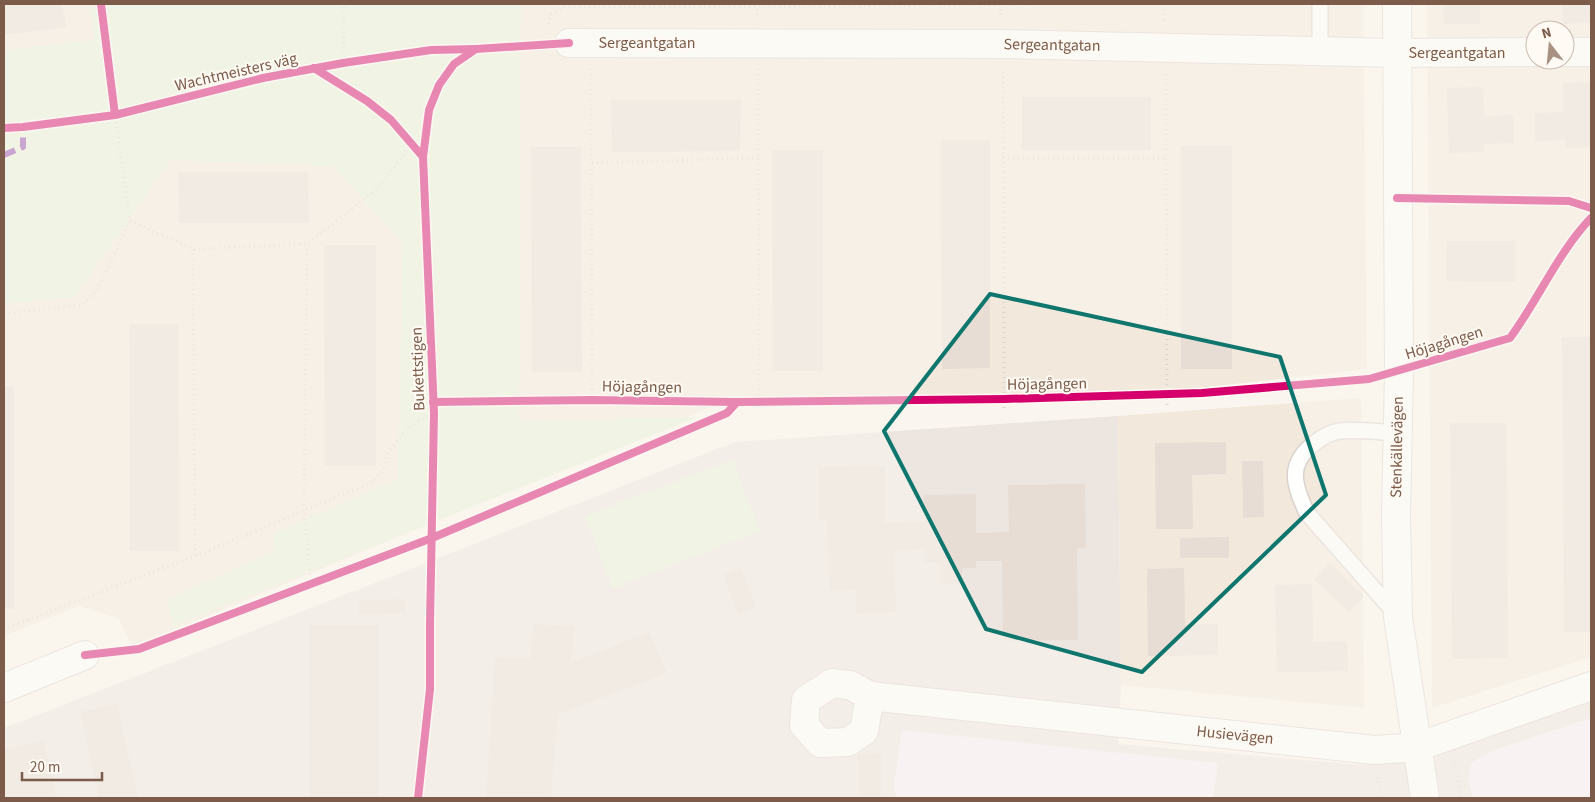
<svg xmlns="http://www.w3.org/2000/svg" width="1595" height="802" font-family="'Source Sans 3',sans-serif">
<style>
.residential{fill:#f3e8dc;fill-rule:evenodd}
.industrial{fill:#ede5df}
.education{fill:#f6edf5}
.green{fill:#e7f1d8}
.building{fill:#e7ddd5}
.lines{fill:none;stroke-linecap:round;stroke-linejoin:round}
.service-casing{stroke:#dad2cc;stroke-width:18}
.minor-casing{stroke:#dad2cc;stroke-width:30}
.path{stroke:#ddd4ce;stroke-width:3;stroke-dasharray:1 4;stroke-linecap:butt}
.service{stroke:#fefefc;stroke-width:15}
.minor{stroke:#fefefc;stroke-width:28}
.quiet{stroke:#8e44ad;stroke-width:6;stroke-dasharray:12 6;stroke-linecap:butt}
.cycleway-casing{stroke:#fffaf3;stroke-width:11}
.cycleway{stroke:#d6006c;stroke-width:8}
.marked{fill:none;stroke:#0f766e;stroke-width:4;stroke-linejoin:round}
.labels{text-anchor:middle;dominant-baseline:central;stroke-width:4;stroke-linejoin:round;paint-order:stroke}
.street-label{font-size:16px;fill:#7d5b4a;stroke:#fffaf3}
</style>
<rect width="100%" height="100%" fill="#faf5ee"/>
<g class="residential">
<path d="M4,4H1363L1367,369L1198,388L714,406L133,647L118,618L79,606L4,636Z"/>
<path d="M1427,4H1591V657L1432,708ZM1535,30H1565V60H1535Z"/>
<path d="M1361,398L1364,708L1121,685L1118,416Z"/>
</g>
<path class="industrial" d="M1118,416L1121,685L1118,744L1363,765L1471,742L1591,699V798H4V728L735,442Z"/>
<g class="education">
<path d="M1591,718V798H1473L1469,781L1471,763L1491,751Z"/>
<path d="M902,730L1218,763L1213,798H896L894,784Z"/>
</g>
<g class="green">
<path d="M90,4H521L519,421L698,417L173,626L167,600L275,550L274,533L398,479L403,243L333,166L171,160L75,297L4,304V50L94,40Z"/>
<path d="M732,460L760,531L613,588L585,516Z"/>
</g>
<g class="building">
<path d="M4,4H62L66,27L4,35Z"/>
<path d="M1443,4H1480V24H1444Z"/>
<path d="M1562,4H1591V22L1563,24Z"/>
<path d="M1591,82V147L1566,148L1565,140L1535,141V113L1563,112V83Z"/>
<path d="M1483,87L1484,117L1513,115L1514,143L1484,144V152L1449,153L1447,88Z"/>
<rect x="1022" y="97" width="129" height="53"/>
<path d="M611,100H741L740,151L612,152Z"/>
<path d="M941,140H990V368L942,369Z"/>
<rect x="1181" y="146" width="51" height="223"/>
<path d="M531,147H581L582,372H532Z"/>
<path d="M772,150H823V371H773Z"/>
<path d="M178,172H308L309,223H179Z"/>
<path d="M1447,241H1515V282L1446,281Z"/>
<path d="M324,245H376V466H325Z"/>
<path d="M129,324H178L179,551H130Z"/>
<path d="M1562,337H1591V632H1564Z"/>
<rect x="4" y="386" width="10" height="223"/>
<path d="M1450,423H1506L1508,658L1452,659Z"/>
<path d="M1226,442V474L1192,475L1193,529H1156L1155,443Z"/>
<path d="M1242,461H1263L1264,517L1243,518Z"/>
<path d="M885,466V523L924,522V495L976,494V533L1009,532L1008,485L1085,484L1086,548H1077L1078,640L1003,641L1002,561H976V568H962V584L940,585V563H925L924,549L894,550L896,612L856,613V589L829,590L827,520H819L818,467Z"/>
<path d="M1229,537V558H1180V538Z"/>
<path d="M1330,563L1364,596L1349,612L1314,579Z"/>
<path d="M741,568L756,607L738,614L723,575Z"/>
<path d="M1184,568L1185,625L1218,624V655L1148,656L1147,569Z"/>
<path d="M1312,584L1313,642L1347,641L1348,671L1277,672L1275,585Z"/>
<path d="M405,599V613L359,614V600Z"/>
<path d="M533,624L575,626L571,663L649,632L667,673L558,714L551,798H486L495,657L531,658Z"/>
<rect x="309" y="625" width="70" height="173"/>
<path d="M117,704L138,798H99L80,712Z"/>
<path d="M44,740L57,798H4V750Z"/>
<path d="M881,753V796H859L858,754Z"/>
</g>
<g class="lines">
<defs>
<g id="service">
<path d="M1320,4V50"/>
<path d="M1396,614L1307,513C1293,484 1287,463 1316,442C1322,437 1332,432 1340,431C1358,429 1380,432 1398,433"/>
</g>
<g id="minor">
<path d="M1397,4L1399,371L1396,516L1398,617L1425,798"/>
<path d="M569,43L1003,44L1396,53L1535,52"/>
<path d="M1565,52H1591"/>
<path d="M4,688L85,655"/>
<path d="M870,696L864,731L848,742L820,743L804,725L806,700L832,683L850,685L870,696L1374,750L1417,747L1591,686"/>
</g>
</defs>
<use href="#service" class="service-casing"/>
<use href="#minor" class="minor-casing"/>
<g class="path">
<path d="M757,4V18"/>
<path d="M1000,4L1001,18"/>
<path d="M1163,4L1164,21"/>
<path d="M549,24L551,14L565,7L1000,5L1049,4"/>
<path d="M343,63L344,4"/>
<path d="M591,69L592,413"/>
<path d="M758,69L759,401"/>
<path d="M1003,72L1004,408"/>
<path d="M1166,74L1167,406"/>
<path d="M1003,158H1166"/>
<path d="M592,163L758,158"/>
<path d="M130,221L193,249L307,244L378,188L412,144"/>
<path d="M307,244L304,510L311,584"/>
<path d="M193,249L195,556"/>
<path d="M4,314L82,305L97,290L130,221L115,115"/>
<path d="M4,629L195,556L373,482L384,469L387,455L396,442L407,428L434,413"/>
<path d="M1454,761L1461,798"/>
<path d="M1378,777L1382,798"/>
</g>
<use href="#service" class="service"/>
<use href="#minor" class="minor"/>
<path class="quiet" d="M4,155L23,147V127"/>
<defs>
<g id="cycleway">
<path d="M101,4L115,115"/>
<path d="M314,68L367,101L391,120L423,157"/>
<path d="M4,128L23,127L115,115L263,78L343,63L431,50L476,49"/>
<path d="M1397,198L1569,201L1591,208"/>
<path d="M433,402L592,400L737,402L1004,399L1202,393L1369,379L1510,338C1538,300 1559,251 1591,218"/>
<path d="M85,655L139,649L432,538L727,413L737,402"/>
<path d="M418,798L430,689V623L434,413L423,157L429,110L439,85L454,64L476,49L569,43"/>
</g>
</defs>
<use href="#cycleway" class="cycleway-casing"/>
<use href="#cycleway" class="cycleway"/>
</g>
<path d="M0 0H1595V802H0ZM990,294L1280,357L1326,495L1142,672L986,629L884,431Z" fill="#faf5ee" fill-opacity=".55" fill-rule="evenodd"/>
<path class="marked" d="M990,294L1280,357L1326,495L1142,672L986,629L884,431Z"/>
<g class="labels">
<g class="street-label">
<text x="647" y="43">Sergeantgatan</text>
<text transform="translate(1052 45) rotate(1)">Sergeantgatan</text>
<text x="1457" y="53">Sergeantgatan</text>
<text transform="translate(236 72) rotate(-13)">Wachtmeisters väg</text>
<text transform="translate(1444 343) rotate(-17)">Höjagången</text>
<text transform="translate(418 369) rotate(-92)">Bukettstigen</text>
<text transform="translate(1047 384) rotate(-1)">Höjagången</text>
<text transform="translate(642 387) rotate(1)">Höjagången</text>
<text transform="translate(1397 447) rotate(-89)">Stenkällevägen</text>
<text transform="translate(1235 735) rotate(6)">Husievägen</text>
</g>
</g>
<rect width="1595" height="802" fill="none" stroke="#7d5b4a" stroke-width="10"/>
<g transform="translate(1550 45) rotate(344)"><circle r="24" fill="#fffaf3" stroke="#cbbaaf"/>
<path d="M0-4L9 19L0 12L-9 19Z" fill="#a99183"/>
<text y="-8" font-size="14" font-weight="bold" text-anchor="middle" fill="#7d5b4a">N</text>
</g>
<path d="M22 772v8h80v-8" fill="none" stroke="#7d5b4a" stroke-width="2.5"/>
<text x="30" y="772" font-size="15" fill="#7d5b4a" stroke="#fffaf3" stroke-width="4" paint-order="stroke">20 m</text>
</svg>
